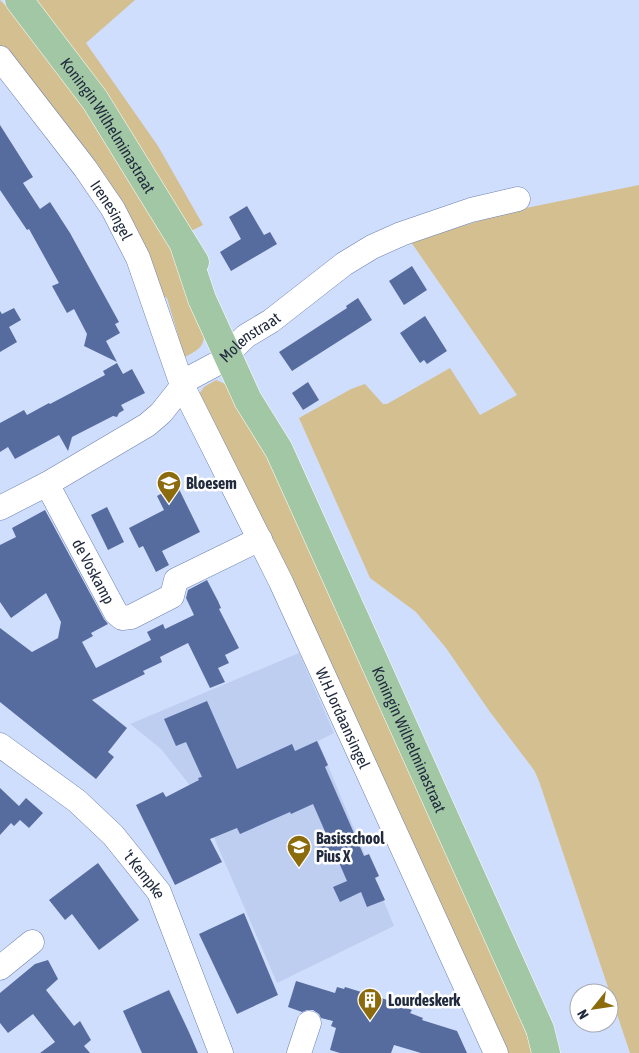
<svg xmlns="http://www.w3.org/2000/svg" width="639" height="1053" font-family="'Asap Condensed',sans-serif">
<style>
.built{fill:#becef1}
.green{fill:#d4bf90}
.building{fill:#576c9e}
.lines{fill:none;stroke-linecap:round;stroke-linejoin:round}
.minor-casing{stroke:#6c80af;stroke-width:25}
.major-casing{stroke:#fff;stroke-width:29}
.minor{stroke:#fff;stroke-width:24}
.major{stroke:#a2c7a5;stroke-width:28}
.labels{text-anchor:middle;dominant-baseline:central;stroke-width:5;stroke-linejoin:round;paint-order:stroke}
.street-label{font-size:16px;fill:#222b3e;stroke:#fff}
.poi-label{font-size:16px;font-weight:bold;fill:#222b3e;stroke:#fff;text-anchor:start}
</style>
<rect width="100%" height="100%" fill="#d0defd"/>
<path class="built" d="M299,653L334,733L318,741L394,926L277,983L202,810L188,783L161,749L130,724Z"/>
<g class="green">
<path d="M0,0L8,8L78,97L181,263L204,331C205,349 197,350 182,359L178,335L167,298L159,294L35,90L0,46Z"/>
<path d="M34,0H135L86,43L158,146L203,225L187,233Z"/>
<path d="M639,185V1053H630L539,781L534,770L490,712L446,648L416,612L370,578L299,418L351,389L365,384L383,404H387L450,368L480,415L517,395L411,242L511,211Z"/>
<path d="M216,380L237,389L508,989L534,1053H503L199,394L204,387Z"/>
</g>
<g class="building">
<path d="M0,125L33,177L23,183L40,209L50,202L70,233L119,322L115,324L120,333L106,341L117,362L84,346L87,334L74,309L67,313L52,286L59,283L29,229L27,230L0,190Z"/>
<path d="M247,206L264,235L270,232L277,244L231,271L220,252L241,239L229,217Z"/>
<path d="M412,266L427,290L404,305L389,281Z"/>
<path d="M358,298L372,320L292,371L279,352L347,308L346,306Z"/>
<path d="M14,308L21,320L9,327L17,342L0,352V311L2,314Z"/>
<path d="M425,316L447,351L427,364L424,360L420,363L400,333Z"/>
<path d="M117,363L123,374L132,369L145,393L121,405L124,410L119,413L117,417L113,416L72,437L68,451L59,435L15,459L8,447L0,452V423L24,410L27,415L49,403L50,404L105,375L103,371Z"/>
<path d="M308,382L319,400L303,410L292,393Z"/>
<path d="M177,485L200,532L162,551L169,565L156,572L143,546L139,548L129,528L164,510L157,496Z"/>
<path d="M107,507L124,542L108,550L91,515Z"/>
<path d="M45,510L104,619L108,624L91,633L93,636L82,642L96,668L151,640L147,632L163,624L165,629L194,615L186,598L188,590L207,580L218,601L221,608L219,609L239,648L225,655L229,663L218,668L225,682L210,688L188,643L160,657L162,662L143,671L145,674L92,700L127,728L108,752L114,757L96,779L0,702V628L32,652L58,638L61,622L46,593L11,618L0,602V545L16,537L12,528Z"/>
<path d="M207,701L237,769L292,744L295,751L317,741L328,765L325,767L364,856L369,854L379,876L375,878L385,900L367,907L361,892L340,902L333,887L347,881L334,851L321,857L315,842L327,836L313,804L291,814L290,812L240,834L237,828L210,839L222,862L175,885L136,805L163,792L166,797L199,780L198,778L202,777L186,742L176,746L164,719Z"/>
<path d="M0,788L19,806L26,798L43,813L29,828L20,820L14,826L11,823L0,835Z"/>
<path d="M98,863L139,920L99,950L72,914L65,920L49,900Z"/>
<path d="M244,913L278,995L237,1014L199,934Z"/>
<path d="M48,960L58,979L46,990L74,1026L80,1021L91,1040L84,1046L90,1053H40L55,1042L33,1014L8,1033L0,1023V993L35,964Z"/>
<path d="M296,981L335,993L337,987L344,989L345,987L394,1002V1004L412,1010L410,1013L423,1018L422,1020L457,1031L467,1053H421L394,1045L391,1053H340L330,1050L336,1028L331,1026L333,1021L321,1018L319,1014L313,1010H307L302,1012L288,1007Z"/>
<path d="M169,990L188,1030L198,1053H142L123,1011Z"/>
</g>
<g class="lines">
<defs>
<g id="minor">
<path id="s1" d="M0,58L85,168L113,209L138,258L182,385L281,582L496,1053"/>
<path id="s2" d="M47,484L116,613L122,618L131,617L172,596L176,580L260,539"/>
<path id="s3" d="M0,508L47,484L147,425L161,413L188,379L218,363L246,336L271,321L344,264L372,247L401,234L471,210L518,199"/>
<path id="s4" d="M0,745L77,801L113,835L159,892L221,1053"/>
<path d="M0,968L32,942"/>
<path d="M299,1053L309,1023"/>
</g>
<g id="major">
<path id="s5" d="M19,0L95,100L195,262"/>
<path id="s6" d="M185,248L202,299L248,400L279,450L540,1029L546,1053"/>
</g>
</defs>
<use href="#minor" class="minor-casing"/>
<use href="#major" class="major-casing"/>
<use href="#minor" class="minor"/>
<use href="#major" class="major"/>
</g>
<defs>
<symbol id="school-pin" viewBox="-11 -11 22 30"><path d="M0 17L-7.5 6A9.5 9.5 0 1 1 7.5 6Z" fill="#8c6b0c" stroke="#fff"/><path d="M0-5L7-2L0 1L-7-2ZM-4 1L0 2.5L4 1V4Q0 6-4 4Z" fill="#fff"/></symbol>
<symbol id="building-pin" viewBox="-11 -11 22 30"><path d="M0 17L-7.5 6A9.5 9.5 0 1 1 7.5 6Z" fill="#8c6b0c" stroke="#fff"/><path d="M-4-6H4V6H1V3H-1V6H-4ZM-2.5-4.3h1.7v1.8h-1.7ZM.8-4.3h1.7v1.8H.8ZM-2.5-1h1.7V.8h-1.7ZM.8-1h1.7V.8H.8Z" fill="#fff"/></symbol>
</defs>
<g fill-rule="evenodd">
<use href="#school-pin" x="155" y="469" width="28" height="38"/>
<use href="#school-pin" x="285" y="833" width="28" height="38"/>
<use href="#building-pin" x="356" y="986" width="28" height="38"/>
</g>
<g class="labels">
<g class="street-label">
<text stroke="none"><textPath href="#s5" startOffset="154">Koningin Wilhelminastraat</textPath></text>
<text stroke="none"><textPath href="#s1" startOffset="189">Irenesingel</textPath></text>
<text stroke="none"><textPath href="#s3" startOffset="306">Molenstraat</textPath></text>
<text stroke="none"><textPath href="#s2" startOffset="99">de Voskamp</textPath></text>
<text stroke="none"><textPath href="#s1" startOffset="748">W.H.Jordaansingel</textPath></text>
<text stroke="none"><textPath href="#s6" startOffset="541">Koningin Wilhelminastraat</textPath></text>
<text stroke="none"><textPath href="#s4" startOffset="195">'t Kempke</textPath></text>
</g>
<g class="poi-label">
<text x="186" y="483">Bloesem</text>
<text x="316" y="838">Basisschool<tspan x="316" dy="18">Pius X</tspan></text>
<text x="388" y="1000">Lourdeskerk</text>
</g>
</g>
<g transform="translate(594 1008) rotate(240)"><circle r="24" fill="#ffffff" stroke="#a7aab2"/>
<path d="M0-4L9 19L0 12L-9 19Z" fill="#8c6b0c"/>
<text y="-8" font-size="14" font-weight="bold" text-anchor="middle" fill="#222b3e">N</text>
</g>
</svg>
